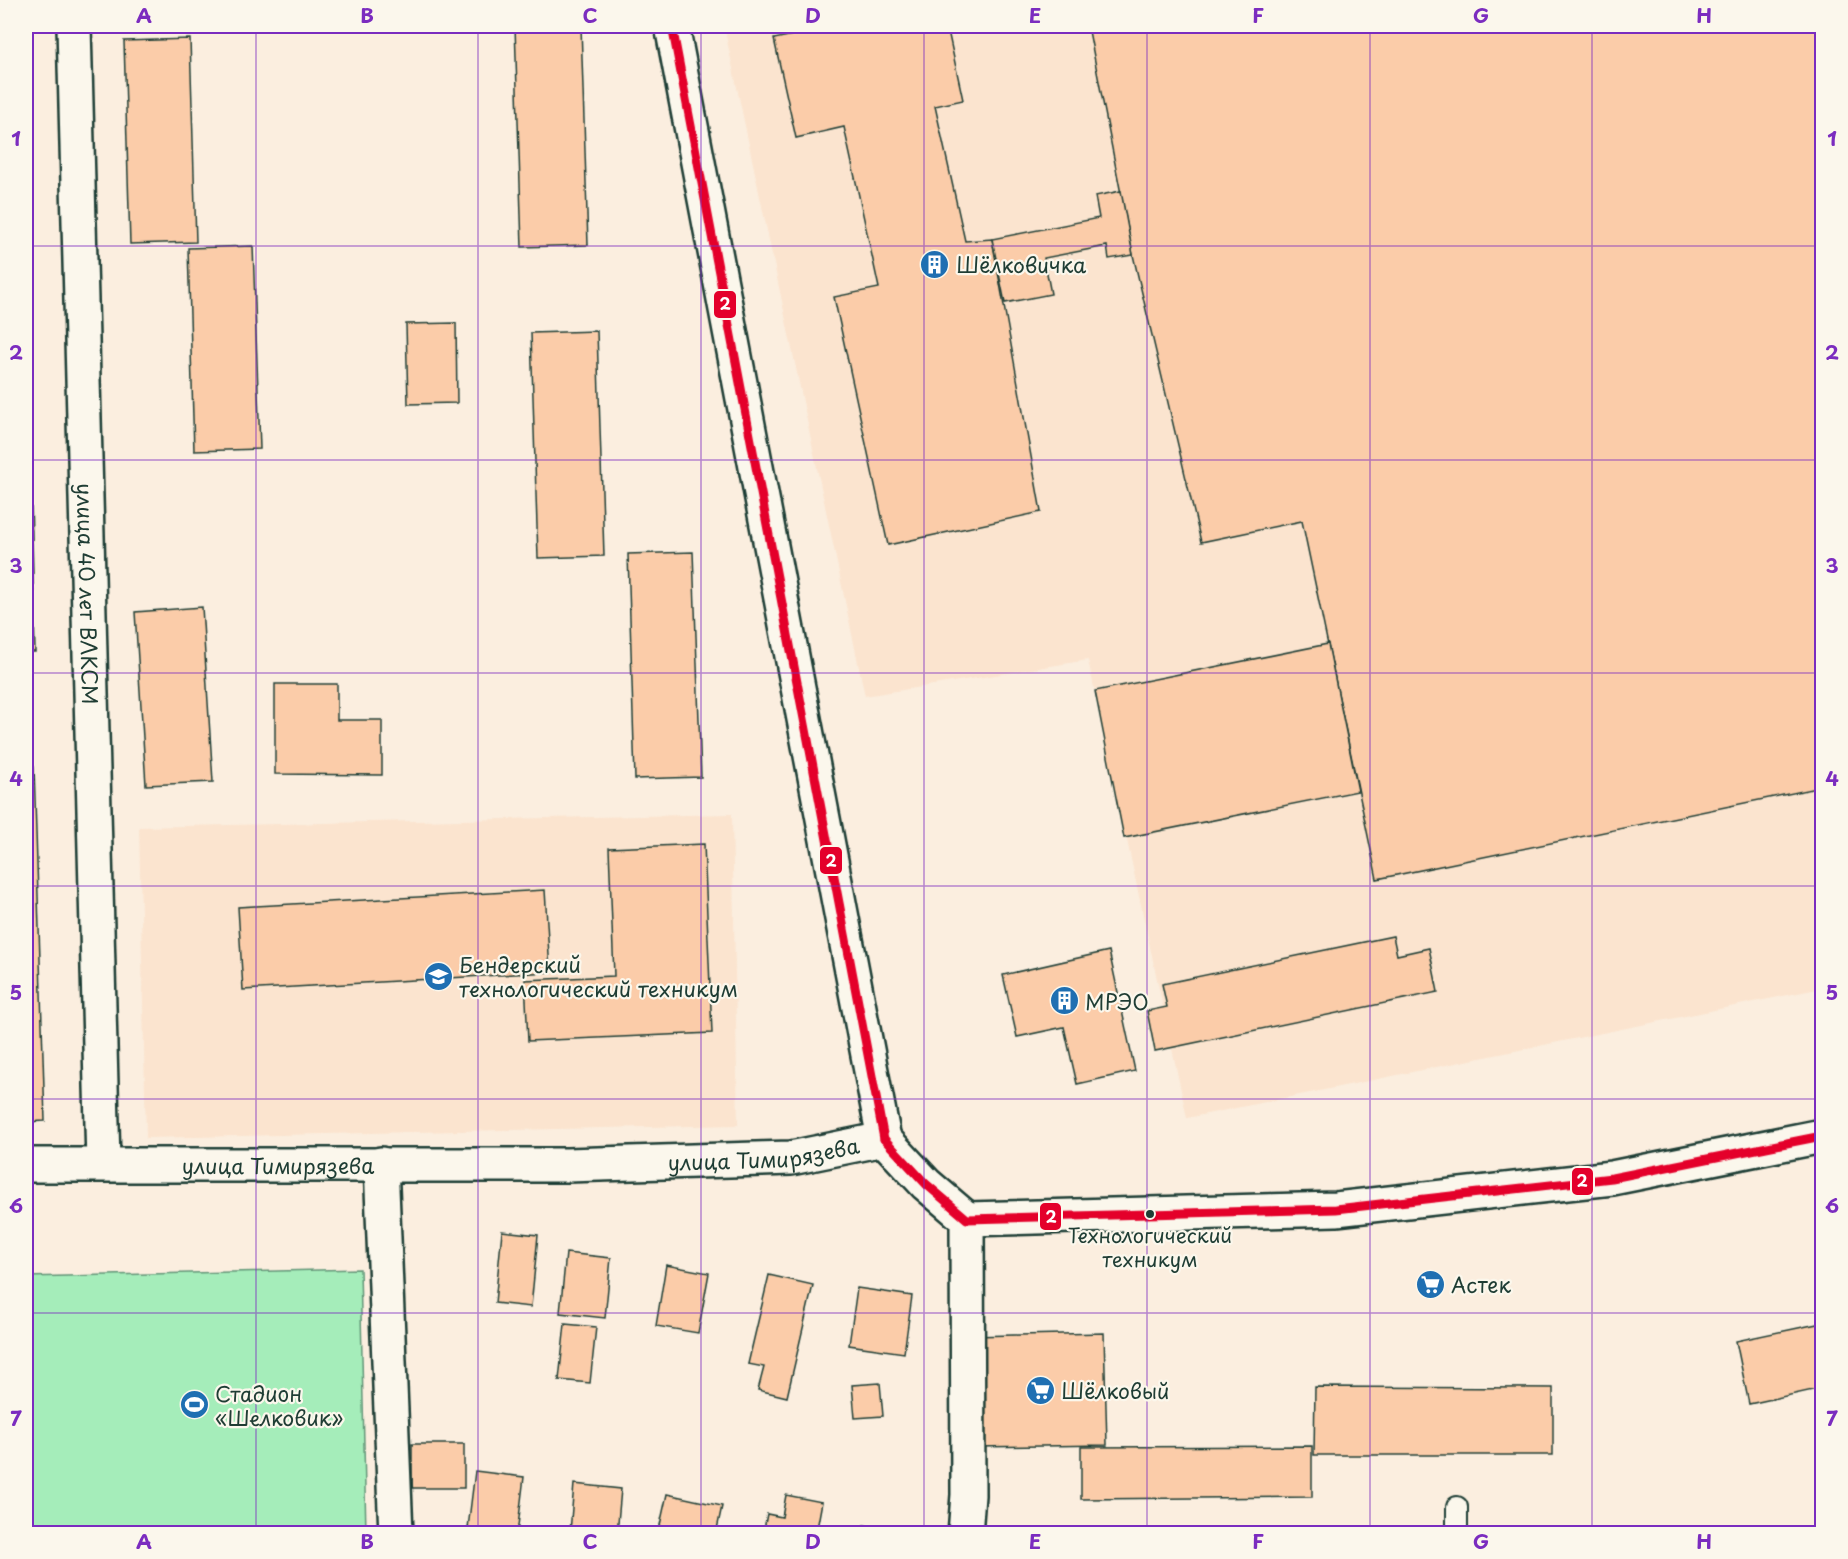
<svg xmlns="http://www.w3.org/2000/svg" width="1848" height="1559" font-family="'Playpen Sans',sans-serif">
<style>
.built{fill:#fbe4cf}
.green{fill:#a5edba;stroke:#629577;stroke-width:1.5}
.building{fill:#fbcca9;stroke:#1f3d34;stroke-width:1.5}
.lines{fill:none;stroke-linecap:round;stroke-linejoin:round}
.service-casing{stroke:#1f3d34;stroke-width:24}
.minor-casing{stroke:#1f3d34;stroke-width:38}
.tertiary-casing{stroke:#1f3d34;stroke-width:38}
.service{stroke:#fbf7ec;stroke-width:20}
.minor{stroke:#fbf7ec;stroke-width:33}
.tertiary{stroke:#fbf7ec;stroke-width:33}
.bus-1-casing{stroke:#fbf7ec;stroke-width:14}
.bus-1{stroke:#e4002b;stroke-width:9}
.grid{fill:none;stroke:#7b2cbf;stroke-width:1.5;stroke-opacity:0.55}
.bus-dot{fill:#1f3d34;stroke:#fbf7ec;stroke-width:2}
.labels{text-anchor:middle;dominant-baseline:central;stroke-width:4.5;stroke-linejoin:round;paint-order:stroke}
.bus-label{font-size:20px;fill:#1f3d34;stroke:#fbf7ec}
.poi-label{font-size:21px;fill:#1f3d34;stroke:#fbf7ec;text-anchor:start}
.street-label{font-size:21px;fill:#1f3d34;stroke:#fbf7ec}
.line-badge{stroke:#fbf7ec;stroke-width:2}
.badge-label{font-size:16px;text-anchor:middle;font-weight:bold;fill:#fff}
.neatline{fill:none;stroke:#7b2cbf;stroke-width:2}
.grid-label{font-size:20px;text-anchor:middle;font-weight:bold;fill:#7b2cbf}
</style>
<rect width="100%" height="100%" fill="#fbeedf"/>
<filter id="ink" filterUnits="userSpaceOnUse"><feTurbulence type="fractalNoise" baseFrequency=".0167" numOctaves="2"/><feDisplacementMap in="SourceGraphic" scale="12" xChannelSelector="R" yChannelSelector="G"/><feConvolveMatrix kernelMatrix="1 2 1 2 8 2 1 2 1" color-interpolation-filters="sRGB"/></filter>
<g filter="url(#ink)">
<g class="built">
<path d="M724,26H1822V988L1187,1118L1088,660L865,696Z"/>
<path d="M732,814L738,1125L146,1138L139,827Z"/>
</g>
<path class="green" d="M360,1269L366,1533H26V1277Z"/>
<g class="building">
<path d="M515,26H581L588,245L522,247Z"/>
<path d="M836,26H947L963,100L935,106L965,241L992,239L1041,512L888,545L834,297L879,288L844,127L796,138L774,39Z"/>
<path d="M1088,26H1822V787L1377,879L1302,521L1201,542L1133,255Z"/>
<path d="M190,39L196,242L130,244L124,41Z"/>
<path d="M1121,191L1133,255L1109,259L1107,246L1044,258L1051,294L1005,303L992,239L1099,218L1095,196Z"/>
<path d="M253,246L260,449L194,451L188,248Z"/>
<path d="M456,323L457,403L408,404L406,324Z"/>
<path d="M597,331L604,556L538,558L531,333Z"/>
<path d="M26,499H31L35,652H26Z"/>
<path d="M693,552L701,777L635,779L628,554Z"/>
<path d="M202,607L213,782L146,785L135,612Z"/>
<path d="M1328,644L1358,791L1124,838L1095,691Z"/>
<path d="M275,684H337V720H382V775L275,774Z"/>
<path d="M26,767H34L45,1121L26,1122Z"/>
<path d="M704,844L712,1033L528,1041L525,980L614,976L609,848Z"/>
<path d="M545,890L550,972L243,990L238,907Z"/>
<path d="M1393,936L1397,955L1429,948L1438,992L1155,1051L1147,1011L1167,1007L1162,984Z"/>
<path d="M1109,951L1135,1071L1077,1084L1064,1027L1017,1037L1003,975Z"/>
<path d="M502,1231L538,1235L531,1307L495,1303Z"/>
<path d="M566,1253L611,1258L605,1318L560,1313Z"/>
<path d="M666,1265L709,1273L698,1333L656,1326Z"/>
<path d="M769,1275L813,1285L787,1397L758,1390L764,1367L748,1364Z"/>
<path d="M857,1288L912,1296L904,1353L849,1345Z"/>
<path d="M1822,1323V1388L1749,1404L1736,1341Z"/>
<path d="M565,1324L596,1327L590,1383L559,1380Z"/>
<path d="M1104,1333L1107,1445L975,1447L972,1336Z"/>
<path d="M880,1383L883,1416L855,1418L852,1385Z"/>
<path d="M1315,1387L1553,1388V1455H1314Z"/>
<rect x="412" y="1444" width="52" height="44"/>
<path d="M1312,1446V1497L1081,1499V1447Z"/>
<path d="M475,1471L524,1477L517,1534L468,1528Z"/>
<path d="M574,1484L621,1489L617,1534L570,1532Z"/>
<path d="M667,1494L722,1506L716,1534H658Z"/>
<path d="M786,1495L822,1502L816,1534H763L767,1514L782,1517Z"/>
<path d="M864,1525L909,1534H862Z"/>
</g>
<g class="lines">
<defs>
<path id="service" d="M1457,1507V1534"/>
<g id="minor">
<path id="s1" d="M74,26L103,1164"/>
<path d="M381,1164L396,1534"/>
<path id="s2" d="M26,1165H567L791,1158L884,1139"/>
<path d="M965,1534L968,1495L967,1219"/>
</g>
<path id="tertiary" d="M672,26L884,1139L926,1184L967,1219L1336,1209L1612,1178L1822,1136"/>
</defs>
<use href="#service" class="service-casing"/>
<use href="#minor" class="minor-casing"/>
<use href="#tertiary" class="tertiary-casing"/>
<use href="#service" class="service"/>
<use href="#minor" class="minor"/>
<use href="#tertiary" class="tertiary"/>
<defs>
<g id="bus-1">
<path d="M672,26L884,1139"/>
<path d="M884,1139L926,1184L967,1219L1336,1209L1612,1178L1822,1136"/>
</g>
</defs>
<use href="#bus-1" class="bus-1-casing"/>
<use href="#bus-1" class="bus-1"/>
</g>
</g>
<path class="grid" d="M256,26V1534M478,26V1534M701,26V1534M924,26V1534M1147,26V1534M1370,26V1534M1592,26V1534M26,246H1822M26,460H1822M26,673H1822M26,886H1822M26,1099H1822M26,1313H1822"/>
<defs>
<symbol id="building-disc" viewBox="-11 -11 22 22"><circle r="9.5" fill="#1f6fb2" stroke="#fbf7ec"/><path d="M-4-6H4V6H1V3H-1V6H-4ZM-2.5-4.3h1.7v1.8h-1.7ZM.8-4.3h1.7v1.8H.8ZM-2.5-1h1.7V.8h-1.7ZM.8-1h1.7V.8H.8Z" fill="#fff"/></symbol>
<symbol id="school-disc" viewBox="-11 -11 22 22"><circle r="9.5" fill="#1f6fb2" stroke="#fbf7ec"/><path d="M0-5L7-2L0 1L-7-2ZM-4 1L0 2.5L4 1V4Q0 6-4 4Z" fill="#fff"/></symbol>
<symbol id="supermarket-disc" viewBox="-11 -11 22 22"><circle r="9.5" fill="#1f6fb2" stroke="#fbf7ec"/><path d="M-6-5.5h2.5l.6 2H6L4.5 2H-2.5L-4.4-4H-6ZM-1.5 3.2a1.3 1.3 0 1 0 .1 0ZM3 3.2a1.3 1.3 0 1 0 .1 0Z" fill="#fff"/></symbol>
<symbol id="stadium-disc" viewBox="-11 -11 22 22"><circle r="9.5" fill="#1f6fb2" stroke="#fbf7ec"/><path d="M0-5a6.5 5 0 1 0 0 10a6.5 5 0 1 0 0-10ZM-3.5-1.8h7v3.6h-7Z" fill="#fff"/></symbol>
</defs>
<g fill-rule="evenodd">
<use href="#building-disc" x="918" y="248" width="33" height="33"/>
<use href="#school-disc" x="422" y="960" width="33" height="33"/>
<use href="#building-disc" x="1048" y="984" width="33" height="33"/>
<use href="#supermarket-disc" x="1414" y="1268" width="33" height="33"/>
<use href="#supermarket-disc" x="1024" y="1374" width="33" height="33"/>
<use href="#stadium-disc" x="178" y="1388" width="33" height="33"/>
</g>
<circle class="bus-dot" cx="1150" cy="1214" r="5"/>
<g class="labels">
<g class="bus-label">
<text x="1150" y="1235">Технологический<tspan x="1150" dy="24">техникум</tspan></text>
</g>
<g class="poi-label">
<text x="956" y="264">Шёлковичка</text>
<text x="459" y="964">Бендерский<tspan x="459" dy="24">технологический техникум</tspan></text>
<text x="1085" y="1001">МРЭО</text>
<text x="1451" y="1284">Астек</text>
<text x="1061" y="1390">Шёлковый</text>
<text x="215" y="1393">Стадион<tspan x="215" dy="24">«Шелковик»</tspan></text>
</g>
<g class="street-label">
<text stroke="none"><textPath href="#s1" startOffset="568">улица 40 лет ВЛКСМ</textPath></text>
<text stroke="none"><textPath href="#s2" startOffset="738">улица Тимирязева</textPath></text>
<text stroke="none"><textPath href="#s2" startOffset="252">улица Тимирязева</textPath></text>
</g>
</g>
<g class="line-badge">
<rect x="713" y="290" width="24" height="29" rx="6" fill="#e4002b"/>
<rect x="819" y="846" width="24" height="29" rx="6" fill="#e4002b"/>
<rect x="1571" y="1167" width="23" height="29" rx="6" fill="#e4002b"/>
<rect x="1039" y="1202" width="23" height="29" rx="6" fill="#e4002b"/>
</g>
<g class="badge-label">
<text x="725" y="310">2</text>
<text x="831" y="867">2</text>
<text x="1582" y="1187">2</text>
<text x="1051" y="1223">2</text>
</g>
<rect width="1848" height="1559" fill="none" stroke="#fbf7ec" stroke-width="66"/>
<rect x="33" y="33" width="1782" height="1493" class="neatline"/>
<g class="grid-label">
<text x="144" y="23">A</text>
<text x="367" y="23">B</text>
<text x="590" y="23">C</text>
<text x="813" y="23">D</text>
<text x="1035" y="23">E</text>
<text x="1258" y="23">F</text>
<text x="1481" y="23">G</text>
<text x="1704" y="23">H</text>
<text x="16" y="146">1</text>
<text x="1832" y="146">1</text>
<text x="16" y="360">2</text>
<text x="1832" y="360">2</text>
<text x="16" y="573">3</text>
<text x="1832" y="573">3</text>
<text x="16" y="786">4</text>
<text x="1832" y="786">4</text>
<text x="16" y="1000">5</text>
<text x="1832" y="1000">5</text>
<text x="16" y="1213">6</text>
<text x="1832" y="1213">6</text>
<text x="16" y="1426">7</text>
<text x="1832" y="1426">7</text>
<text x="144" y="1549">A</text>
<text x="367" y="1549">B</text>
<text x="590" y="1549">C</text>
<text x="813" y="1549">D</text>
<text x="1035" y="1549">E</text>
<text x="1258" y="1549">F</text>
<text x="1481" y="1549">G</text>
<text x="1704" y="1549">H</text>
</g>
</svg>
